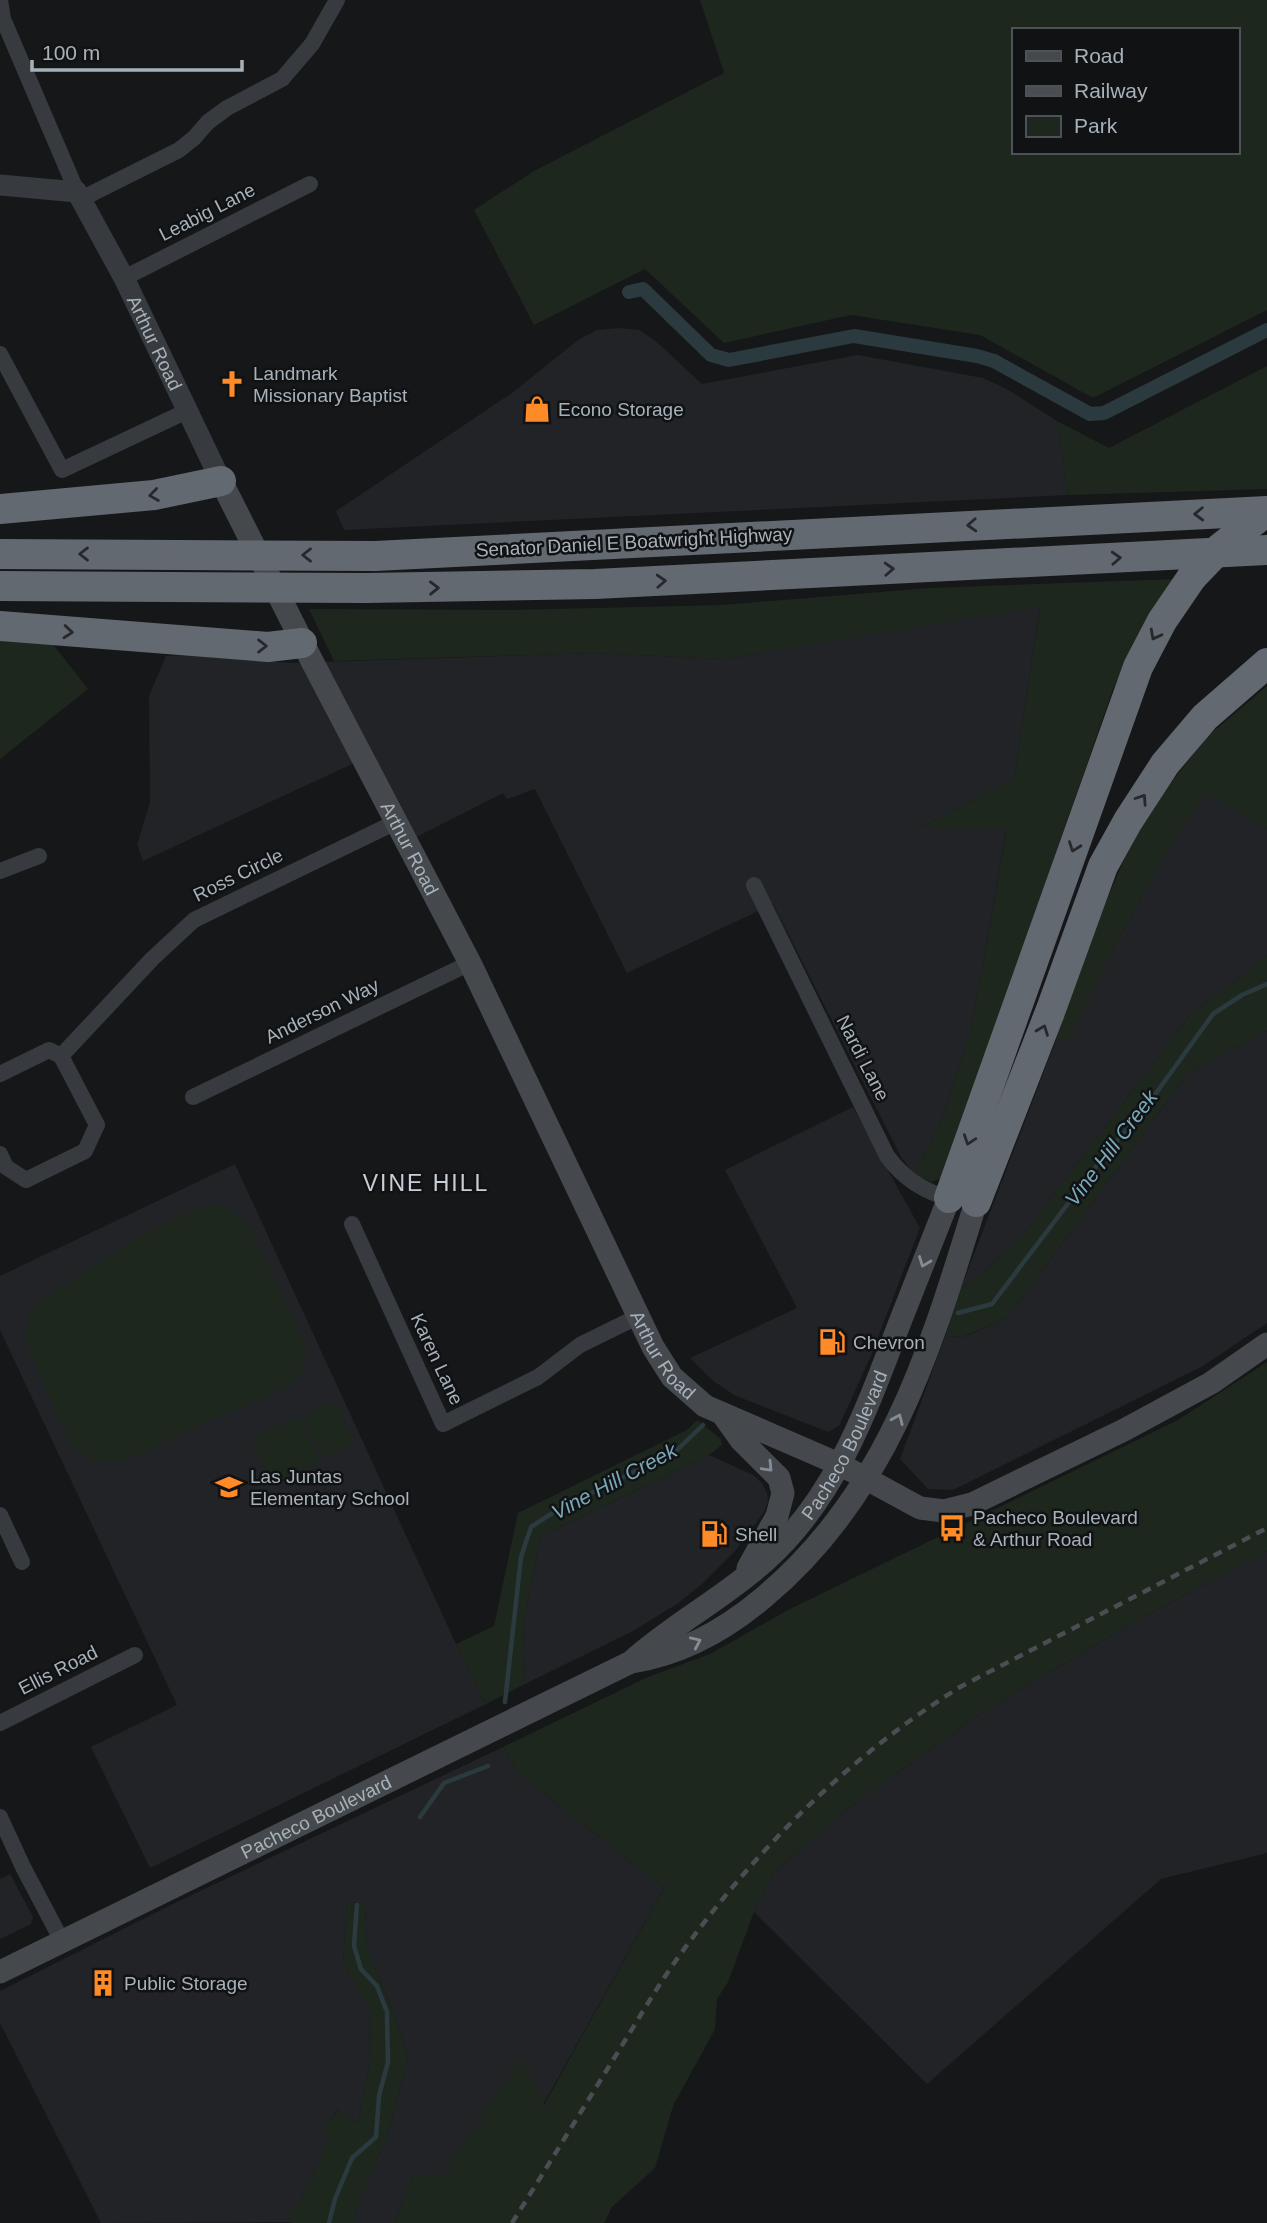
<svg xmlns="http://www.w3.org/2000/svg" width="1267" height="2223" font-family="Helvetica,sans-serif">
<style>
.built{fill:#222326}
.green{fill:#1e271e;fill-rule:evenodd}
.lines{fill:none;stroke-linecap:round;stroke-linejoin:round}
.stream{stroke:#2b3a3e;stroke-width:4.5}
.canal{stroke:#2b3a3e;stroke-width:14}
.minor{stroke:#373a3e;stroke-width:16}
.tertiary{stroke:#373a3e;stroke-width:21}
.secondary{stroke:#45494e;stroke-width:23}
.motorway{stroke:#636970;stroke-width:30}
.rail{stroke:#4a4e53;stroke-width:4.5;stroke-dasharray:9 7;stroke-linecap:butt}
.motorway-bridge{stroke:#636970;stroke-width:30}
.oneway{stroke:#26282b}
.oneway2{stroke:#858d94}
.labels{text-anchor:middle;dominant-baseline:central;stroke-width:5;stroke-linejoin:round;paint-order:stroke}
.street-label{font-size:19px;fill:#a7b1ba;stroke:#111214}
.poi-label{font-size:19px;fill:#a7b1ba;stroke:#111214;text-anchor:start}
.water-label{font-size:21px;font-style:italic;fill:#7ba8b8;stroke:#111214}
.quarter-label{font-size:23px;letter-spacing:2px;fill:#c9cfd6;stroke:#111214}
</style>
<rect width="100%" height="100%" fill="#161719"/>
<g class="built">
<path d="M619,328L640,330L659,344L702,384L858,355L983,378L1005,388L1057,421L1068,495L344,530L336,511L512,393L578,340L597,330Z"/>
<path d="M1040,606L1014,779L920,828L1007,827L972,1025L943,1117L915,1175L901,1157L773,904L627,973L535,789L507,799L503,793L407,842L363,759L143,861L137,845L150,802L149,696L166,656L189,655L290,663L594,653L725,659Z"/>
<path d="M1207,794L1267,829V956L1190,1015L1020,1239L987,1269L961,1288L1056,1040H1068L1111,953L1177,833Z"/>
<path d="M1267,1031V1323L1203,1366L953,1490L928,1489L900,1459L945,1337L966,1336L1007,1318L1189,1072Z"/>
<path d="M853,1107L920,1228L870,1358L839,1426L828,1432L734,1395L712,1380L690,1358L797,1308L725,1170Z"/>
<path d="M235,1164L456,1644L486,1704L150,1868L91,1747L177,1705L0,1330V1276Z"/>
<path d="M709,1455L753,1475L762,1483L767,1493L768,1502L764,1512L735,1551L702,1584L677,1604L633,1631L523,1685L525,1615L541,1536Z"/>
<path d="M1267,1551V1853L1161,1879L927,2084L754,1912L774,1873L840,1814L981,1713L1136,1621Z"/>
<path d="M503,1747L519,1774L664,1888L543,2105L522,2057L442,2177L414,2175L394,2223H353L372,2168L385,2144L408,2059L397,2022L367,1947L365,1907L347,1900L343,1963L370,2010L369,2067L358,2123L338,2110L322,2131L331,2136L300,2201L286,2215L293,2222L101,2223L0,2023V1991L175,1903Z"/>
<path d="M10,1874L33,1917L31,1924L0,1939V1879Z"/>
</g>
<g class="green">
<path d="M700,0H1267V310L1093,398L980,335L851,315L724,343L645,269L534,325L474,210L534,171L724,73ZM1013,30H1237V152H1013Z"/>
<path d="M1267,366V489L1068,495L1057,421L1109,448Z"/>
<path d="M1177,579L1134,644L1112,692L943,1177L932,1182L915,1175L943,1117L972,1025L1007,828L918,829L1014,779L1040,607L725,659L594,653L334,661L309,609L510,610L723,605L929,588Z"/>
<path d="M0,639L52,643L88,689L0,759Z"/>
<path d="M1267,686V829L1207,794L1177,833L1111,953L1068,1041L1056,1040L1091,937L1123,862L1153,805L1208,736Z"/>
<path d="M1267,956V1031L1189,1072L1007,1318L965,1336L945,1337L961,1288L987,1269L1020,1239L1190,1015Z"/>
<path d="M210,1204L227,1208L240,1216L253,1234L302,1337C309,1361 305,1374 285,1388L174,1437L145,1453L119,1461L90,1460L70,1443L30,1353L25,1335L28,1318L38,1302C93,1267 148,1225 210,1204Z"/>
<path d="M1267,1362V1551L1136,1621L981,1713L840,1814L774,1873L754,1912L728,1982L717,1999L715,2029L673,2106L655,2168L612,2207L604,2223H394L414,2175L442,2176L522,2056L544,2105L664,1888L519,1774L503,1747L648,1677L710,1654L788,1610L1178,1420Z"/>
<path d="M329,1403L333,1402L338,1405L354,1442L348,1447L325,1457C315,1449 305,1429 305,1416Z"/>
<path d="M298,1416L320,1462L273,1485L251,1439Z"/>
<path d="M697,1420L721,1439L722,1445L709,1455L541,1536L525,1615L523,1685L486,1704L456,1644L494,1626L518,1513L687,1430Z"/>
<path d="M347,1899L365,1907L367,1947L397,2022L408,2059L385,2144L372,2168L353,2223H292L286,2215L300,2201L331,2136L321,2131L339,2110L358,2123L369,2067L370,2010L343,1963Z"/>
</g>
<g class="lines">
<g class="stream">
<path d="M958,1313L992,1304L1098,1164L1154,1096L1213,1014L1242,995L1267,984"/>
<path d="M505,1702L521,1557L531,1527L557,1510L676,1451L703,1425"/>
<path d="M420,1817L444,1783L488,1766"/>
<path d="M329,2223L335,2199L352,2158L376,2137L379,2096L388,2062L387,2012L377,1986L361,1969L354,1946L357,1905"/>
</g>
<path class="canal" d="M629,292L643,289L711,355L729,360L854,336L977,356L994,361L1090,414L1104,413L1267,330"/>
<g class="minor">
<path d="M0,0L3,19L77,192"/>
<path d="M81,199L179,150L194,138L208,122L227,108L282,79L312,44L337,0"/>
<path d="M124,278L310,184"/>
<path d="M0,354L62,470L187,411"/>
<path d="M0,871L39,856"/>
<path d="M754,885L887,1156C903,1178 926,1193 953,1199"/>
<path d="M61,1056L152,959L194,920L396,822"/>
<path d="M0,1074L49,1050L61,1056L97,1125L85,1151L26,1180L6,1167L0,1154"/>
<path d="M193,1097L470,963"/>
<path d="M352,1224L443,1424L538,1377L580,1345L637,1317"/>
<path d="M0,1515L22,1562"/>
<path d="M0,1723L135,1655"/>
<path d="M0,1817L23,1867L62,1941"/>
</g>
<path class="tertiary" id="s1" d="M0,185L77,192L124,278L221,481"/>
<g class="secondary">
<path id="s2" d="M221,481L313,663L470,963L653,1347L672,1377L705,1406L841,1465L920,1508L944,1511L972,1504L1124,1430L1211,1383L1267,1344"/>
<path d="M724,1416L741,1440L779,1478L783,1493L777,1516L748,1568"/>
<path d="M632,1662C682,1654 725,1630 763,1598C888,1494 930,1351 976,1202"/>
<path id="s3" d="M0,1972L631,1662C673,1624 724,1598 766,1560C837,1496 867,1408 900,1322C916,1281 933,1239 949,1198"/>
</g>
<g class="motorway">
<path d="M0,509L154,495L221,481"/>
<path d="M0,554L177,555"/>
<path d="M375,556L1267,511"/>
<path d="M0,586L168,587"/>
<path d="M366,588L595,584L1267,550"/>
<path d="M0,626L268,647L302,643"/>
<path d="M949,1198L1138,667L1162,621L1192,577"/>
<path d="M976,1202L1050,1012L1103,866L1128,821L1165,764L1205,717L1267,663"/>
</g>
<path class="rail" d="M512,2223C549,2164 585,2105 621,2047C638,2020 654,1992 672,1966C750,1855 845,1759 960,1687L1267,1528"/>
<g class="motorway-bridge">
<path d="M177,555L375,556"/>
<path d="M1192,577L1220,548L1267,511"/>
<path d="M168,587L366,588"/>
</g>
</g>
<defs><path id="oneway-chevron" d="M-2-3.5L2.5 0L-2 3.5" fill="none" stroke-width="1.6" stroke-linecap="round" stroke-linejoin="round" transform="scale(1.75)"/></defs>
<g class="oneway">
<use href="#oneway-chevron" transform="translate(154 495) rotate(172)"/>
<use href="#oneway-chevron" transform="translate(1199 514) rotate(178)"/>
<use href="#oneway-chevron" transform="translate(972 525) rotate(177)"/>
<use href="#oneway-chevron" transform="translate(84 554) rotate(-180)"/>
<use href="#oneway-chevron" transform="translate(307 555) rotate(-180)"/>
<use href="#oneway-chevron" transform="translate(1116 558) rotate(-3)"/>
<use href="#oneway-chevron" transform="translate(889 569) rotate(-3)"/>
<use href="#oneway-chevron" transform="translate(661 581) rotate(-3)"/>
<use href="#oneway-chevron" transform="translate(434 588) rotate(-1)"/>
<use href="#oneway-chevron" transform="translate(68 632) rotate(5)"/>
<use href="#oneway-chevron" transform="translate(1155 635) rotate(118)"/>
<use href="#oneway-chevron" transform="translate(262 646)"/>
<use href="#oneway-chevron" transform="translate(1142 799) rotate(-56)"/>
<use href="#oneway-chevron" transform="translate(1074 847) rotate(110)"/>
<use href="#oneway-chevron" transform="translate(1043 1030) rotate(-69)"/>
<use href="#oneway-chevron" transform="translate(969 1140) rotate(109)"/>
</g>
<g class="oneway2">
<use href="#oneway-chevron" transform="translate(924 1262) rotate(111)"/>
<use href="#oneway-chevron" transform="translate(898 1419) rotate(-66)"/>
<use href="#oneway-chevron" transform="translate(768 1467) rotate(46)"/>
<use href="#oneway-chevron" transform="translate(696 1642) rotate(-24)"/>
</g>
<defs>
<symbol id="church-bare" viewBox="-9 -9 18 18"><path d="M-1.2-6h2.4v3.5h3.3v2.4h-3.3V6h-2.4V-.1h-3.3v-2.4h3.3Z" fill="#ff8a28" stroke="#111214" stroke-width="2.5" paint-order="stroke"/></symbol>
<symbol id="shop-bare" viewBox="-9 -9 18 18"><path d="M-5-2.5h2.3a2.7 3.5 0 0 1 5.4 0H5L5.5 6h-11ZM-1.5-2.5h3a1.5 2.3 0 0 0-3 0Z" fill="#ff8a28" stroke="#111214" stroke-width="2.5" paint-order="stroke"/></symbol>
<symbol id="fuel-bare" viewBox="-9 -9 18 18"><path d="M-5.5-6h7V0h2V4h1.3V-2.5L3-4.5l.8-.8L6-3V5H2.5V1h-1V6h-7ZM-4.2-4.7v3.2H.2V-4.7Z" fill="#ff8a28" stroke="#111214" stroke-width="2.5" paint-order="stroke"/></symbol>
<symbol id="school-bare" viewBox="-9 -9 18 18"><path d="M0-5L7-2L0 1L-7-2ZM-4 1L0 2.5L4 1V4Q0 6-4 4Z" fill="#ff8a28" stroke="#111214" stroke-width="2.5" paint-order="stroke"/></symbol>
<symbol id="bus-bare" viewBox="-9 -9 18 18"><path d="M-5-6H5V4H4V6H2V4H-2V6H-4V4H-5ZM-3.5-4V0h7V-4ZM-3.5 1.2v1.5H-2V1.2ZM2 1.2v1.5H3.5V1.2Z" fill="#ff8a28" stroke="#111214" stroke-width="2.5" paint-order="stroke"/></symbol>
<symbol id="building-bare" viewBox="-9 -9 18 18"><path d="M-4-6H4V6H1V3H-1V6H-4ZM-2.5-4.3h1.7v1.8h-1.7ZM.8-4.3h1.7v1.8H.8ZM-2.5-1h1.7V.8h-1.7ZM.8-1h1.7V.8H.8Z" fill="#ff8a28" stroke="#111214" stroke-width="2.5" paint-order="stroke"/></symbol>
</defs>
<g fill-rule="evenodd">
<use href="#church-bare" x="213" y="365" width="38" height="38"/>
<use href="#shop-bare" x="518" y="390" width="38" height="38"/>
<use href="#fuel-bare" x="813" y="1323" width="38" height="38"/>
<use href="#school-bare" x="210" y="1468" width="38" height="38"/>
<use href="#bus-bare" x="933" y="1509" width="38" height="38"/>
<use href="#fuel-bare" x="695" y="1515" width="38" height="38"/>
<use href="#building-bare" x="84" y="1964" width="38" height="38"/>
</g>
<g class="labels">
<g class="street-label">
<text transform="translate(207 212) rotate(-27)">Leabig Lane</text>
<text stroke="none"><textPath href="#s1" startOffset="247">Arthur Road</textPath></text>
<text transform="translate(634 542) rotate(-3)">Senator Daniel E Boatwright Highway</text>
<text stroke="none"><textPath href="#s2" startOffset="413">Arthur Road</textPath></text>
<text transform="translate(238 875) rotate(-26)">Ross Circle</text>
<text transform="translate(322 1011) rotate(-26)">Anderson Way</text>
<text transform="translate(863 1058) rotate(63)">Nardi Lane</text>
<text stroke="none"><textPath href="#s2" startOffset="980">Arthur Road</textPath></text>
<text transform="translate(437 1359) rotate(65)">Karen Lane</text>
<text stroke="none"><textPath href="#s3" startOffset="1013">Pacheco Boulevard</textPath></text>
<text transform="translate(58 1670) rotate(-27)">Ellis Road</text>
<text stroke="none"><textPath href="#s3" startOffset="352">Pacheco Boulevard</textPath></text>
</g>
<g class="poi-label">
<text x="253" y="373">Landmark<tspan x="253" dy="22">Missionary Baptist</tspan></text>
<text x="558" y="409">Econo Storage</text>
<text x="853" y="1342">Chevron</text>
<text x="250" y="1476">Las Juntas<tspan x="250" dy="22">Elementary School</tspan></text>
<text x="973" y="1517">Pacheco Boulevard<tspan x="973" dy="22">&amp; Arthur Road</tspan></text>
<text x="735" y="1534">Shell</text>
<text x="124" y="1983">Public Storage</text>
</g>
<g class="water-label">
<text transform="translate(1111 1148) rotate(-53)">Vine Hill Creek</text>
<text transform="translate(614 1481) rotate(-28)">Vine Hill Creek</text>
</g>
<g class="quarter-label">
<text x="426" y="1183">VINE HILL</text>
</g>
</g>
<rect x="1012" y="28" width="228" height="126" fill="#111214" stroke="#4d5256" stroke-width="2"/>
<rect x="1026" y="51" width="35" height="10" fill="#45494e" stroke="#4d5256" stroke-width="2"/>
<text x="1074" y="63" font-size="21" fill="#a7b1ba">Road</text>
<rect x="1026" y="86" width="35" height="10" fill="#4a4e53" stroke="#4d5256" stroke-width="2"/>
<text x="1074" y="98" font-size="21" fill="#a7b1ba">Railway</text>
<rect x="1026" y="116" width="35" height="21" fill="#1e271e" stroke="#4d5256" stroke-width="2"/>
<text x="1074" y="133" font-size="21" fill="#a7b1ba">Park</text>
<path d="M32 60v10h210v-10" fill="none" stroke="#a7b1ba" stroke-width="3.5"/>
<text x="42" y="60" font-size="21" fill="#a7b1ba" stroke="#111214" stroke-width="5" paint-order="stroke">100 m</text>
</svg>
